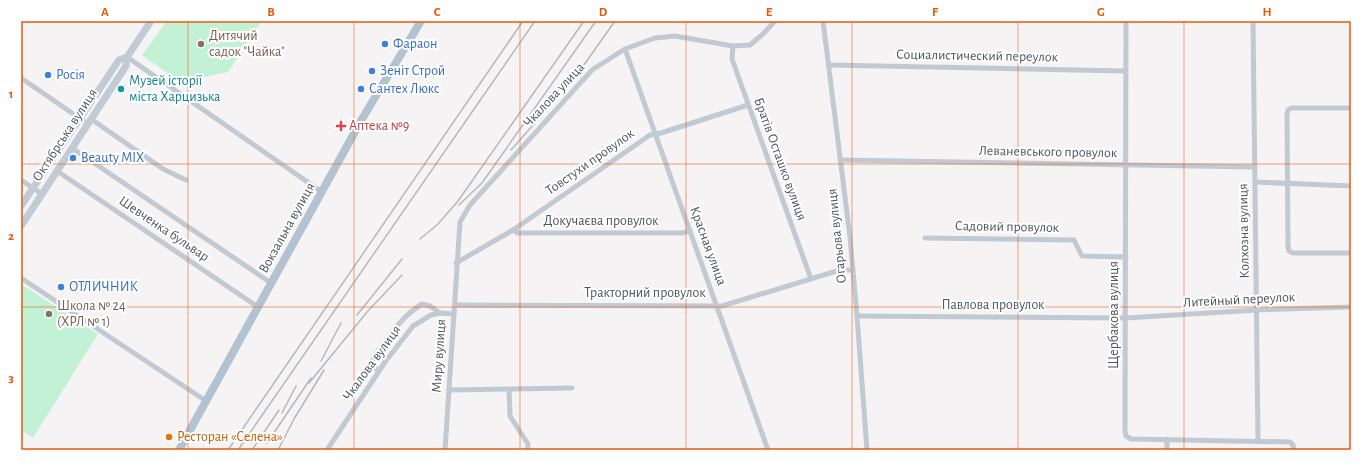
<svg xmlns="http://www.w3.org/2000/svg" width="1372" height="471" font-family="'Alegreya Sans',sans-serif">
<style>
.green{fill:#c3f1d5}
.lines{fill:none;stroke-linecap:round;stroke-linejoin:round}
.street{stroke:#c1cad2;stroke-width:5}
.secondary{stroke:#c1cbd6;stroke-width:7}
.primary{stroke:#b3c2d1;stroke-width:8}
.rail{stroke:#b5b8bd;stroke-width:1.5}
.grid{fill:none;stroke:#e8590c;stroke-width:1;stroke-opacity:0.55}
.education-dot{fill:#8d6e63;stroke:#fff;stroke-width:1.5}
.shop-dot{fill:#3f7fe0;stroke:#fff;stroke-width:1.5}
.culture-dot{fill:#0f9aa8;stroke:#fff;stroke-width:1.5}
.health-dot{fill:#e0444e;stroke:#fff;stroke-width:1.5}
.food-dot{fill:#e8710a;stroke:#fff;stroke-width:1.5}
.labels{text-anchor:middle;dominant-baseline:central;stroke-width:4;stroke-linejoin:round;paint-order:stroke}
.education-label{font-size:14px;fill:#785e54;stroke:#fff;text-anchor:start}
.shop-label{font-size:14px;fill:#366cbe;stroke:#fff;text-anchor:start}
.street-label{font-size:14px;fill:#4a5661;stroke:#fff}
.culture-label{font-size:14px;fill:#0d838f;stroke:#fff;text-anchor:start}
.health-label{font-size:14px;fill:#be3a42;stroke:#fff;text-anchor:start}
.food-label{font-size:14px;fill:#c56008;stroke:#fff;text-anchor:start}
.neatline{fill:none;stroke:#e8590c;stroke-width:1.5}
.grid-label{font-size:13px;text-anchor:middle;font-weight:bold;fill:#e8590c}
</style>
<rect width="100%" height="100%" fill="#f5f3f3"/>
<g class="green">
<path d="M167,21H262L228,72L180,82L142,55Z"/>
<path d="M21,284L98,334L33,438L21,430Z"/>
</g>
<g class="lines">
<g class="street">
<path d="M823,21L850,237L857,316L867,450"/>
<path d="M1126,21L1125,431L1126,436L1131,439L1290,442L1293,445L1294,450"/>
<path d="M1253,21L1258,441"/>
<path d="M733,46L732,59L811,279"/>
<path d="M625,49L768,450"/>
<path d="M127,57L322,192"/>
<path d="M828,65L1125,71"/>
<path d="M21,78L88,124"/>
<path d="M1351,108H1291L1288,110L1287,114L1288,246L1289,251L1293,253H1351"/>
<path d="M91,119L163,169L186,180"/>
<path d="M72,148L271,283"/>
<path d="M840,160L1255,167"/>
<path d="M57,171L258,307"/>
<path d="M21,180L42,194"/>
<path d="M1255,182L1351,186"/>
<path d="M513,230L518,233H683L690,230"/>
<path d="M925,238L1074,240L1082,256L1126,257"/>
<path d="M456,263L513,230L650,135L661,133L748,105"/>
<path d="M21,278L206,401"/>
<path d="M455,305L722,306L840,270H853"/>
<path d="M857,316L1126,318L1257,310L1351,307"/>
<path d="M378,372L372,361L376,354C389,336 402,316 422,304L430,306L440,313"/>
<path d="M509,389L510,416L528,444V450"/>
<path d="M449,390L572,388"/>
<path d="M327,450L385,362L413,326L431,315L440,313L454,314"/>
<path d="M445,450L460,222L470,205L592,70L625,49L655,38L675,36L733,46L750,45L763,34L775,21"/>
<path d="M1167,450V439"/>
</g>
<g class="secondary">
<path d="M21,206L119,60L127,57"/>
<path d="M21,226L126,66L127,57L151,21"/>
</g>
<path class="primary" d="M179,450L362,119L421,21"/>
<g class="rail">
<path d="M511,150L574,79L615,21"/>
<path d="M459,205L482,183L596,21"/>
<path d="M420,239L438,224L458,201L584,21"/>
<path d="M357,315L402,259"/>
<path d="M321,361L341,323"/>
<path d="M309,383L367,312L402,275"/>
<path d="M282,413L296,386"/>
<path d="M267,443L311,378"/>
<path d="M228,450L523,21"/>
<path d="M238,450L535,21"/>
<path d="M252,450L279,410"/>
<path d="M278,450L294,419L324,370"/>
</g>
</g>
<path class="grid" d="M188,21V450M354,21V450M520,21V450M686,21V450M852,21V450M1018,21V450M1184,21V450M21,164H1351M21,307H1351"/>
<g class="education-dot">
<circle cx="201" cy="44" r="4"/>
<circle cx="49" cy="314" r="4"/>
</g>
<g class="shop-dot">
<circle cx="385" cy="44" r="4"/>
<circle cx="372" cy="71" r="4"/>
<circle cx="48" cy="75" r="4"/>
<circle cx="361" cy="89" r="4"/>
<circle cx="73" cy="158" r="4"/>
<circle cx="61" cy="287" r="4"/>
</g>
<circle class="culture-dot" cx="121" cy="89" r="4"/>
<path class="health-dot" d="M339 120h4v4h4v4h-4v4h-4v-4h-4v-4h4z"/>
<circle class="food-dot" cx="169" cy="437" r="4"/>
<g class="labels">
<g class="education-label">
<text x="209" y="36">Дитячий<tspan x="209" dy="16">садок "Чайка"</tspan></text>
<text x="57" y="306">Школа № 24<tspan x="57" dy="16">(ХРЛ № 1)</tspan></text>
</g>
<g class="shop-label">
<text x="393" y="44">Фараон</text>
<text x="380" y="71">Зеніт Строй</text>
<text x="56" y="75">Росія</text>
<text x="369" y="89">Сантех Люкс</text>
<text x="81" y="158">Beauty MIX</text>
<text x="69" y="287">ОТЛИЧНИК</text>
</g>
<g class="street-label">
<text transform="translate(977 56) rotate(1)">Социалистический переулок</text>
<text transform="translate(554 95) rotate(-47)">Чкалова улица</text>
<text transform="translate(65 135) rotate(-57)">Октябрська вулиця</text>
<text transform="translate(1048 152) rotate(1)">Леваневського провулок</text>
<text transform="translate(780 159) rotate(70)">Братів Осташко вулиця</text>
<text transform="translate(590 162) rotate(-35)">Товстухи провулок</text>
<text x="601" y="221">Докучаєва провулок</text>
<text transform="translate(1007 227) rotate(1)">Садовий провулок</text>
<text transform="translate(287 228) rotate(-61)">Вокзальна вулиця</text>
<text transform="translate(164 229) rotate(34)">Шевченка бульвар</text>
<text transform="translate(1244 231) rotate(-91)">Колхозна вулиця</text>
<text transform="translate(837 236) rotate(-96)">Огарьова вулиця</text>
<text transform="translate(708 246) rotate(70)">Красная улица</text>
<text x="645" y="293">Тракторний провулок</text>
<text transform="translate(1239 300) rotate(-3)">Литейный переулок</text>
<text x="993" y="305">Павлова провулок</text>
<text transform="translate(1114 315) rotate(-90)">Щербакова вулиця</text>
<text transform="translate(439 356) rotate(-86)">Миру вулиця</text>
<text transform="translate(372 363) rotate(-54)">Чкалова вулиця</text>
</g>
<g class="culture-label">
<text x="129" y="81">Музей історії<tspan x="129" dy="16">міста Харцизька</tspan></text>
</g>
<g class="health-label">
<text x="349" y="126">Аптека №9</text>
</g>
<g class="food-label">
<text x="177" y="437">Ресторан «Селена»</text>
</g>
</g>
<rect width="1372" height="471" fill="none" stroke="#ffffff" stroke-width="44"/>
<rect x="22" y="22" width="1328" height="427" class="neatline"/>
<g class="grid-label">
<text x="105" y="16">A</text>
<text x="271" y="16">B</text>
<text x="437" y="16">C</text>
<text x="603" y="16">D</text>
<text x="769" y="16">E</text>
<text x="935" y="16">F</text>
<text x="1101" y="16">G</text>
<text x="1267" y="16">H</text>
<text x="11" y="98">1</text>
<text x="11" y="240">2</text>
<text x="11" y="382">3</text>
</g>
</svg>
